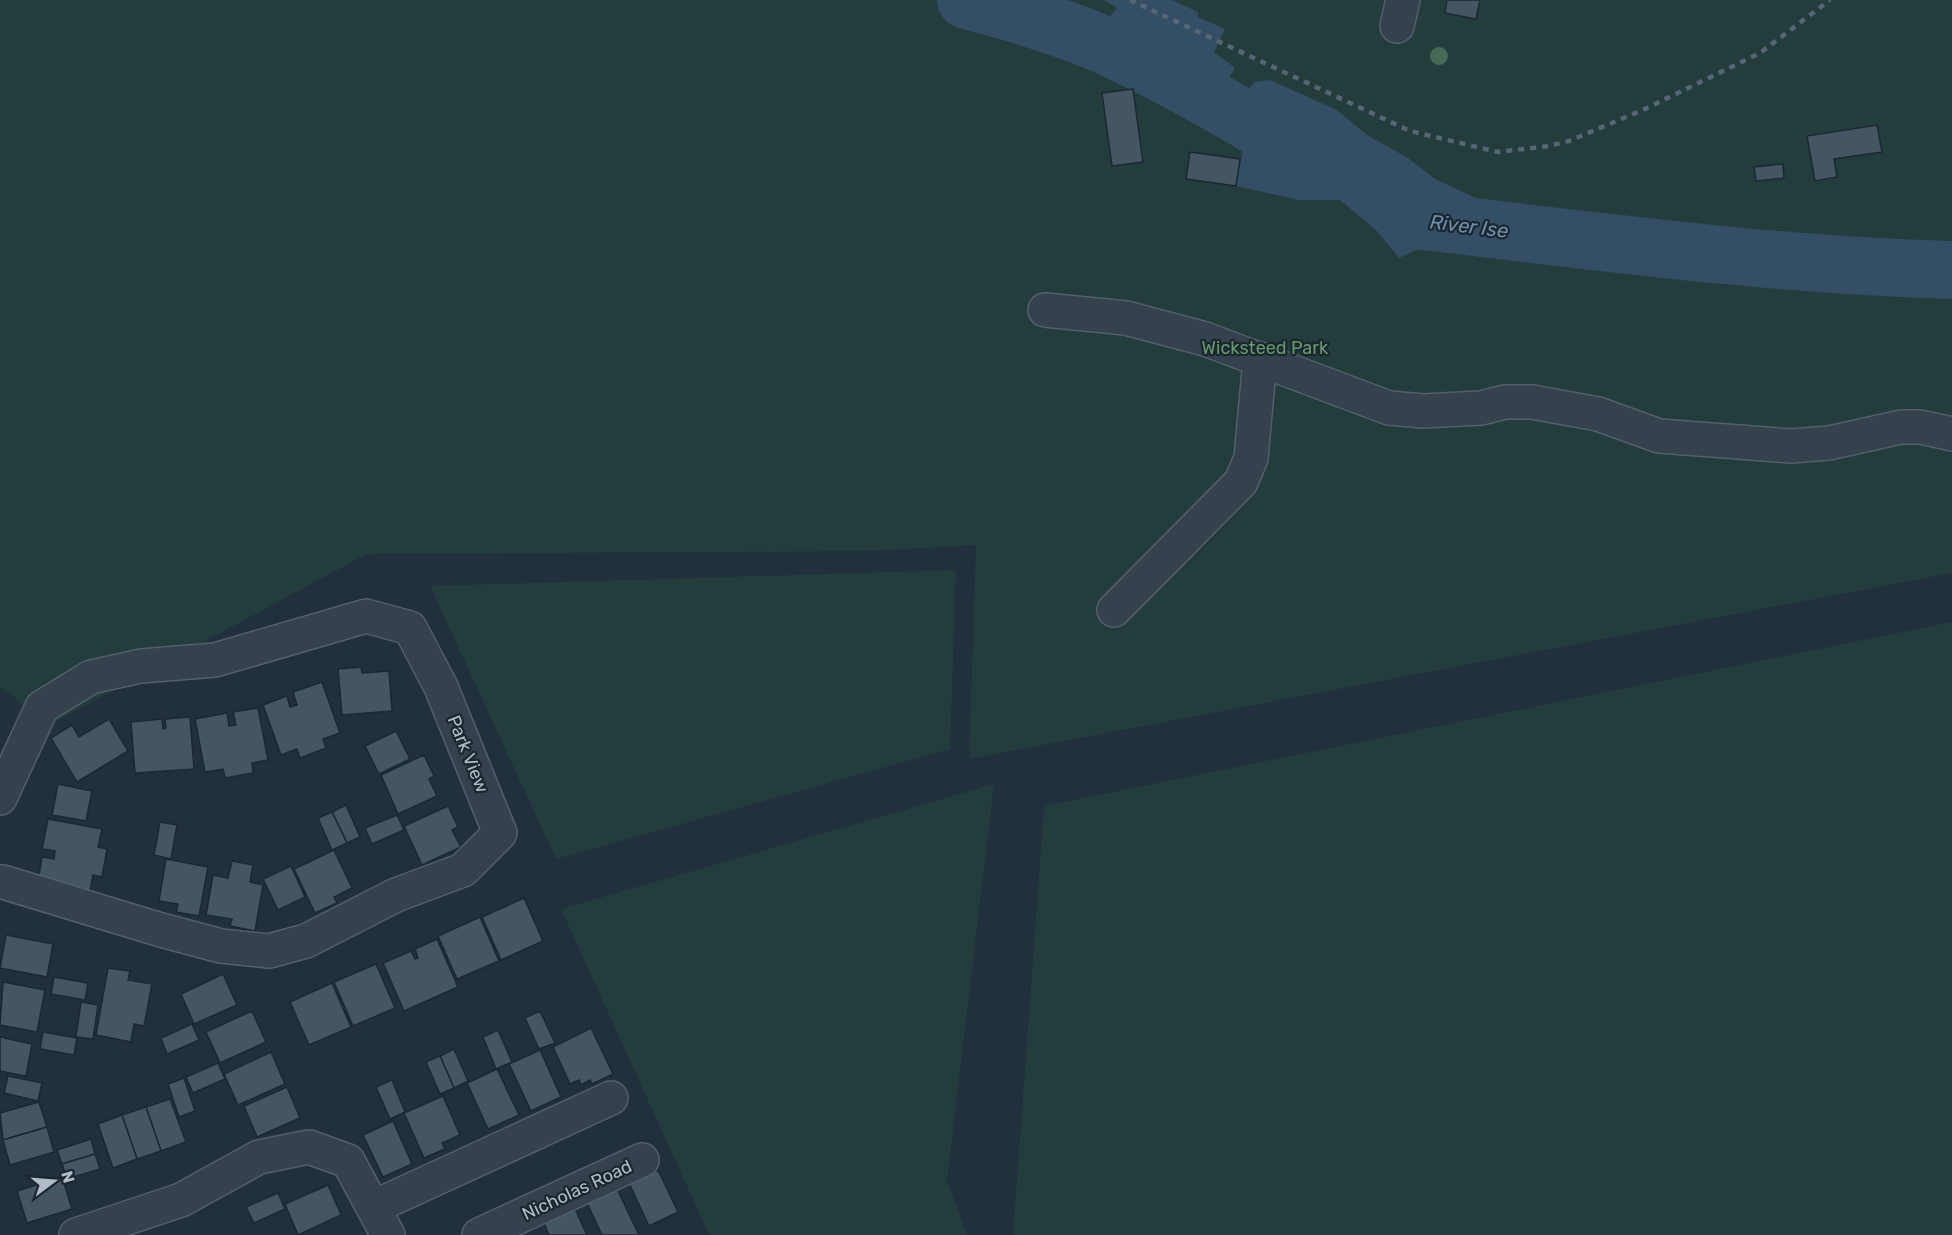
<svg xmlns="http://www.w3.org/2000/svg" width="1952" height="1235" font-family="Rubik,sans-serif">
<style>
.green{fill:#233d3d}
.water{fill:#344e65}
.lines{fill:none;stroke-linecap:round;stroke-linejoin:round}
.river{stroke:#344e65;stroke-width:58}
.building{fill:#455663;stroke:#1c2833;stroke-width:1.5}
.minor-casing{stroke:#535f6a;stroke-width:36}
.minor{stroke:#35414d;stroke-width:33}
.rail{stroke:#576674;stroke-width:4.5;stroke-dasharray:6 6;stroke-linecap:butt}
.tree{fill:#476a56}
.labels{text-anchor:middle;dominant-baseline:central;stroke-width:4.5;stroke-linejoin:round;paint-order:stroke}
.park-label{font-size:18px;fill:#669a6c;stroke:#1b2631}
.street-label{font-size:18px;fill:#b1bcc8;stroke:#1b2631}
.water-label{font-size:20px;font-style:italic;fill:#7091ad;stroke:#1b2631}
</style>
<rect width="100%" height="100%" fill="#21303c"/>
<g class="green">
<path d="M0,0H1952V573L969,759L976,545L868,551L367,554L51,724L0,687Z"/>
<path d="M956,570L950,749L556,859L430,586Z"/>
<path d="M1952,622V1235H1013L1044,806Z"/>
<path d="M994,784L947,1181L967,1235H709L561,909Z"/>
</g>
<g class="water">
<path d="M1104,0H1172L1198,12V17L1225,29L1214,52L1235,68L1215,98L1188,93L1152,75L1145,56L1118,37L1108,19L1117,8Z"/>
<path d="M1270,80L1337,110L1367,135L1408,158L1435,179L1487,203V233L1444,237L1399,258L1376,230L1340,200H1299L1236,186L1250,115L1236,107L1254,82Z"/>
</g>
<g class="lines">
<g class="river">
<path d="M966,0C1012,12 1070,29 1113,49C1183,82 1251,122 1317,162"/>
<path d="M1409,216L1415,220C1594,241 1772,265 1952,270"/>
</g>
</g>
<g class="building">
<path d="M1447,0H1480L1476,19L1445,13Z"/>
<path d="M1133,89L1143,162L1112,166L1102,93Z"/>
<path d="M1877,125L1882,152L1834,159L1837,177L1815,181L1807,136Z"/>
<path d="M1190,152L1240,159L1236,186L1186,179Z"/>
<path d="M1783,164L1784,178L1756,181L1754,167Z"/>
<path d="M361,667L362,673L389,671L392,711L342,715L338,669Z"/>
<path d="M322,682L340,733L323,739L326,748L300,758L297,749L281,755L263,705L287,696L290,707L297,705L293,692Z"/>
<path d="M258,708L268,760L252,763L253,773L225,778L223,769L205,772L195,719L227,713L229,726L236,725L233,712Z"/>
<path d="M190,717L194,769L135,773L131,722L162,719L163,729L166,728L165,719Z"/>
<path d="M109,719L128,751L77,782L51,738L72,725L79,737Z"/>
<path d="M396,731L410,759L379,774L365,746Z"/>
<path d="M424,755L434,776L429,779L437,796L398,814L381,775Z"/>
<path d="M58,784L92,791L86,821L52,815Z"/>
<path d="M346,805L360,837L347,843L332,812Z"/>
<path d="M448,806L458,827L452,830L461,847L422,865L404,826Z"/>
<path d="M332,812L347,843L332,850L318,818Z"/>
<path d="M397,815L404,830L372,844L365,828Z"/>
<path d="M48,819L102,829L98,847L107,849L102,877L93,875L90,892L38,882L42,857L54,859L55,851L42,849Z"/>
<path d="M160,822L177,825L171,859L154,855Z"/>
<path d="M334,850L352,888L334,897L337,903L315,913L294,869Z"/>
<path d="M166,859L208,867L199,916L176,912L178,904L159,901Z"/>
<path d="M232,861L253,865L250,882L263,885L255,931L230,926L232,919L206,915L213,875L228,878Z"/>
<path d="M291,866L305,897L278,910L263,879Z"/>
<path d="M524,898L543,941L501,960L482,917Z"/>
<path d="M480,917L499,961L457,979L438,936Z"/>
<path d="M6,935L53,944L47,977L0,968Z"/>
<path d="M437,939L458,987L404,1011L383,963L411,951L415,959L418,958L415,949Z"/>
<path d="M376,964L395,1008L353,1026L334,982Z"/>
<path d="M108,968L130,971L128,980L152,984L144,1026L134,1024L131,1042L96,1035Z"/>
<path d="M223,974L237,1005L194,1024L181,994Z"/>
<path d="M54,977L88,983L85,1000L51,994Z"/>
<path d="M3,982L45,990L37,1032L0,1025Z"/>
<path d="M332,983L351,1027L309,1045L290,1002Z"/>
<path d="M81,1002L98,1005L93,1039L76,1037Z"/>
<path d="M252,1011L266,1042L220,1063L206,1032Z"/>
<path d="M540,1011L555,1043L539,1049L525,1018Z"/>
<path d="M192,1024L199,1040L167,1054L161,1038Z"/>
<path d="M591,1028L613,1074L592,1084L590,1080L581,1085L579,1080L570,1084L553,1047Z"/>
<path d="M498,1030L512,1062L496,1069L483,1037Z"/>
<path d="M43,1032L77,1038L74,1055L40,1049Z"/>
<path d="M0,1037L32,1044L26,1076L0,1071Z"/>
<path d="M454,1049L468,1081L454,1088L440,1056Z"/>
<path d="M540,1050L561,1097L531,1111L509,1064Z"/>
<path d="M271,1052L285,1084L238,1105L224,1074Z"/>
<path d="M440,1056L454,1088L440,1094L426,1062Z"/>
<path d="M218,1063L225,1079L193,1093L186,1077Z"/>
<path d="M497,1069L519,1115L488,1129L467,1083Z"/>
<path d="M8,1076L42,1083L38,1101L4,1093Z"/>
<path d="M184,1078L195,1111L179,1117L168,1084Z"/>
<path d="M392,1080L405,1112L390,1119L376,1087Z"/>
<path d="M287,1087L300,1118L257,1137L244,1106Z"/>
<path d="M443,1096L460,1135L442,1143L445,1149L424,1158L404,1113Z"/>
<path d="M170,1099L186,1142L161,1151L146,1107Z"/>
<path d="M39,1102L47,1127L3,1140L0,1113Z"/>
<path d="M146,1107L161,1151L137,1159L122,1115Z"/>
<path d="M122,1115L137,1159L113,1168L98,1124Z"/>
<path d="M393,1121L412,1164L383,1177L363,1135Z"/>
<path d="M47,1127L54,1152L10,1165L3,1140Z"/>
<path d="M91,1139L95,1154L62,1164L57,1150Z"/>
<path d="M95,1154L100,1169L67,1179L62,1164Z"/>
<path d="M658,1170L678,1212L649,1226L629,1183Z"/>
<path d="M62,1177L72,1209L27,1223L17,1191Z"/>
<path d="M328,1185L341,1215L298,1235L285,1204Z"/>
<path d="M617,1189L639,1235H602L587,1203Z"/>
<path d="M278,1193L285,1209L254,1223L246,1207Z"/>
<path d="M575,1209L587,1235H549L544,1223Z"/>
</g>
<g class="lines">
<defs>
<g id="minor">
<path d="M1397,26L1403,0"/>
<path d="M1045,310L1126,318L1205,339L1389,408L1423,411L1481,408L1505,402H1532L1598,414L1659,436L1791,446L1829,443L1901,427H1920L1952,434"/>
<path d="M1114,610L1241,482L1251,458L1260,359"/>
<path d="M0,798L42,707L91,677L141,666L215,660L366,616L410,628L441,687L500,833L463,870L396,895L306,941L269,951L221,946L161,930L3,882"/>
<path d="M374,1207L611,1098"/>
<path d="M76,1235L181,1200L259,1157L309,1147L348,1161L388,1235"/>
<path d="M479,1235L642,1160"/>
</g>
</defs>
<use href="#minor" class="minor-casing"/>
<use href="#minor" class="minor"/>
<path class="rail" d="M1130,0L1410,131L1498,152L1549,146L1569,141L1645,109L1760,53L1830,0"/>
</g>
<circle class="tree" cx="1439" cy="56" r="9"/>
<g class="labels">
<g class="park-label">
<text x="1265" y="348">Wicksteed Park</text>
</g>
<g class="street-label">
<text transform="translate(468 754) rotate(68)">Park View</text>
<text transform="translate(577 1190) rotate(-25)">Nicholas Road</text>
</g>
<g class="water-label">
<text transform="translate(1469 226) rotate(7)">River Ise</text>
</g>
</g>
<g transform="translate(54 1181) rotate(74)" stroke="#1b2631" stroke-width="4.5" paint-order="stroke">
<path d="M0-4.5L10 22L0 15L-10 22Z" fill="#b1bcc8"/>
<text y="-9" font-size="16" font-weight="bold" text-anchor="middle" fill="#b1bcc8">N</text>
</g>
</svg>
